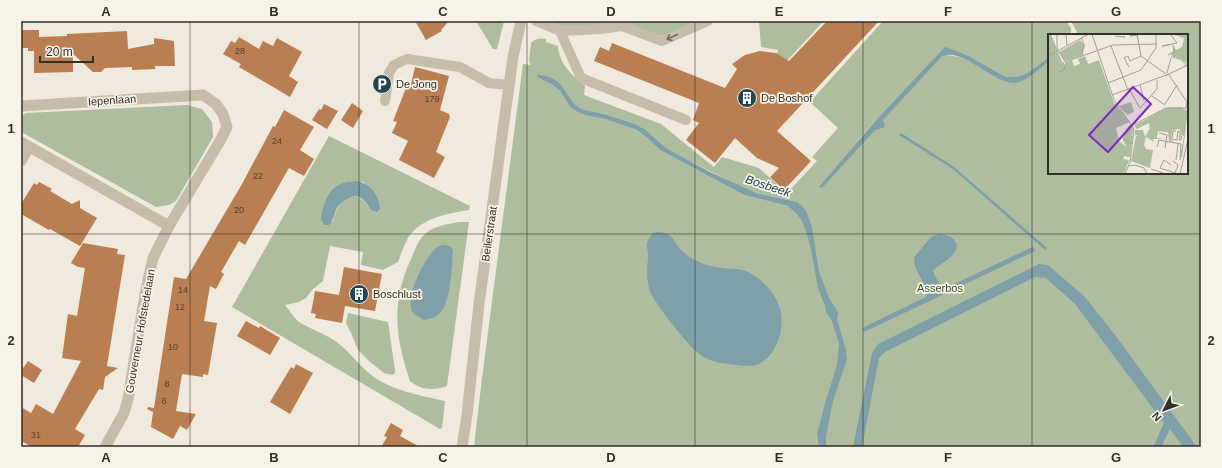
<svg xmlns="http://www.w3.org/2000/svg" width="1222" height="468" font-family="Arial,sans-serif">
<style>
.green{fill:#adbd9e;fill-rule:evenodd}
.water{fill:#7f9fa9}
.building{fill:#b97e51}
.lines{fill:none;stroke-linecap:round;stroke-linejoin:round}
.service{stroke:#c6bcaa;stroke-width:10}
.minor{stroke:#c6bcaa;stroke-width:11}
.tertiary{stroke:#c6bcaa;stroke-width:11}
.oneway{stroke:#766e63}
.grid{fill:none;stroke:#342e29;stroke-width:1;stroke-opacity:0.55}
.labels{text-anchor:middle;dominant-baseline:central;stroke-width:3.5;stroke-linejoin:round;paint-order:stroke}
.number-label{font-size:9px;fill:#554233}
.poi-label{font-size:11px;fill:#342e29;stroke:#f7f3e8;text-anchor:start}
.street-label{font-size:11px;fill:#342e29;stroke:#f7f3e8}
.park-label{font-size:11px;fill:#3e502f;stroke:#f7f3e8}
.water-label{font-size:12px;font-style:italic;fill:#224551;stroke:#f7f3e8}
.inset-road{fill:none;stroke:#a49f95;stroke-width:1}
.view{fill:#7b2cbf;fill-opacity:0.15;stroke:#7b2cbf;stroke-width:2}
.inset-edge{fill:none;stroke:#342e29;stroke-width:2}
.neatline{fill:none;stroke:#342e29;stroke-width:1.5}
.grid-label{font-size:13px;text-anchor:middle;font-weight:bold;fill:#342e29}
</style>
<rect width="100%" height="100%" fill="#efeadd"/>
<g class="green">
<path d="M476,21H504L497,49H493Z"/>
<path d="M547,21H696L667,35H656L620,23L567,28Z"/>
<path d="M759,21H824L783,65L776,59L778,50L761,47Z"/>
<path d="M883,21H1066L1071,28V35H1049V57L1039,65L1049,60V173H1187V35H1076L1077,32L1071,21H1201V447H474L482,378L523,64L531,65L529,61L531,43C536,38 540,38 546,39V42L558,46C559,64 572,75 585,86L584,95L661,124L714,167L722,157L759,168L787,193L817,161L812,157L838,128L810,102ZM945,48L969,56L1004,76L1010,77V79L960,57L940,54L850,149L877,119ZM540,74L555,80L575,105L582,109L608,115L635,124L646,130L666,148L684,158L745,189L756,193L797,202L794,210L788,206L744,195L660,150L646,137L637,130L605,119L588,116L570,107L560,91L553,85L537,77Z"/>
<path d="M187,105L202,109L212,122L213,137L176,201L169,205L156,207L23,133L21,130V116L26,113Z"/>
<path d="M329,136L470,206L469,210C446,214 421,218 408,238C404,245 401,254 398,262L383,270L361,265L363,252L330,246L323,281L312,290L306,298L299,302L285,305C290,311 293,317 299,322C310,329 324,333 335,341C348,350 358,364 370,374C391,391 420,395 445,401L442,428L440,429L232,307ZM351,181L364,182L371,210C357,185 338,198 333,221L322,223Z"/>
<path d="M460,222H469L447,386C433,391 421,390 410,381C395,337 391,302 411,259C414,252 417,243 422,237C431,226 447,224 460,222ZM453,250L450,283L411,309C410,298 413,287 418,277Z"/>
<path d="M348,313L388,322L395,370V373L393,375L384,373L370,362L358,350L351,333L346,323Z"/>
</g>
<g class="water">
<path d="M945,47L969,56L1004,76C1024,81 1034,68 1049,57V61C1040,68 1029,79 1019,82C997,89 966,47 942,56L883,120L885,127L875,130L822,188L819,187L877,119Z"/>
<path d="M538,74L550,77L555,80L560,84L575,105L582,109L608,115L635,124L646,130L666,148L710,172L756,193L797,202L802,206L806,211L812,227L819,272L829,298L837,310L838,314L837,319L846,350L847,359L833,401L826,436V447H819L817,434L826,400L837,365L839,344L832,321L826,312L825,306L818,288L811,249L807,234L802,221L796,213L788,206L744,195L660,150L646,137L637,130L605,119L588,116L578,112L570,107L560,91L553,85L537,77Z"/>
<path d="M901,133L954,167L1047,248L1045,250L953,169L899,135Z"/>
<path d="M358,181C371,185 379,195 380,209L377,212L371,210C364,198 357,191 344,201C341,203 339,205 337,208C334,214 334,220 329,225H324L321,219C325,196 331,181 358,181Z"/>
<path d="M659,232C673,234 672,238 679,248C683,252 688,256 693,259C700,263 709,266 716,267C734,271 742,265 759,279C775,292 784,308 781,329C779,343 771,360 756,365C748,367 737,365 729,364C717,363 705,360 696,351C687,344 652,300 650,291C646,280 647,269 648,258C648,246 644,243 653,233Z"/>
<path d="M940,234C946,235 953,236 956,243C960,256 939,263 933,271C936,278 940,287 948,287L1026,250L1033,247L1035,251L864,332L862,328L926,297C929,282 910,270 915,256L931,237Z"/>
<path d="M445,245L450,246L453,250C452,266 451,300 441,312C437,317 430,319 424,320C419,317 412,314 411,308C407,293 425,258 436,248C438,246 442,245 445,245Z"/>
<path d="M1039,264L1048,265L1085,297L1115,335L1197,447H1183L1170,429L1161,447H1153L1164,423L1075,304L1046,278L1035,277L885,352L879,358L862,447H853L872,353L878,344Z"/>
</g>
<g class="building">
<path d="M415,21H449L441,30L442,31L426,40Z"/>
<path d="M827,21H879L777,131L811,161L784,190L770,177L779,168L757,158L735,138L715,163L686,140L699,123L693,120L699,103L594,61L600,47L609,51L612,43L725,88L737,69L732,64L745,55L760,51L776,53L789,61Z"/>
<path d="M21,30H39V37L67,36V34L127,31L128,49L154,44V38L174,41L175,66H155V69L132,70V67L105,68L101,72H93L73,54V72L34,73V51H28V48H21Z"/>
<path d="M239,37L259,49L263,41L273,46L277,38L302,52L289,76L298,82L290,97L239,67L241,64L223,54L231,41L235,43Z"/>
<path d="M415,67L449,76L440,110L449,114L450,117L436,152L445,157L434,178L399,160L408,141L392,133L397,122L393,121L406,88L411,84Z"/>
<path d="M352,103L363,111L353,128L341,120Z"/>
<path d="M324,104L338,111L327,129L312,120L319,109L321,110Z"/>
<path d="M284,110L314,127L300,150L314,159L304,176L289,168L245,245L239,241L221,272L224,274L216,289L210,286L204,321L217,323L208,375L203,374V377L182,374L176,411L196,414L187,430L180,426L173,439L151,427L153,412L147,409L148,407L154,408L174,277L186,279L242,184L273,126L275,127Z"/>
<path d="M39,182L52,189L50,191L72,204L80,200V208L97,218L80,246L50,229L49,230L21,214V204L34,183L37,185Z"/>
<path d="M83,243L118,249L117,254L125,255L107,366L118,368L105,377L103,390L99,389L75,429L85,435L78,447H32L21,441V407L31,413L36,404L53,414L81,361L62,358L68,314L77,316L85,268L78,267L71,263Z"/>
<path d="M344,267L382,274L375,311L345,306L342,323L315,318L316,314L311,313L315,291L339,295Z"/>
<path d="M246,321L259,328L260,326L280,338L270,355L237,336Z"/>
<path d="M28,361L42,370L34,383L21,375V371Z"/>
<path d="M296,364L313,373L290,414L270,402L291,367L294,369Z"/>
<path d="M391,423L403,430L400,436L420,447H381L387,437L384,436Z"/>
</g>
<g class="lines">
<g class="service">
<path d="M536,21L560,31L581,78L686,120"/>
<path d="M560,31L601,29L622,26L662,41L708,21"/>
<path d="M385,101L389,73L394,65L407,59L460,67L489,83L509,85"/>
</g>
<g class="minor">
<path d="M21,106L203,95L216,104L223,114L227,127L220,141L169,226L153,258L145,294L128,399L124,413L105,447"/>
<path d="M21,142L169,226"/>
<path d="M21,161L29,147"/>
</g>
<path class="tertiary" d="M462,447L467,415L479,304L508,93L513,57L521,21"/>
</g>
<defs><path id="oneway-shaft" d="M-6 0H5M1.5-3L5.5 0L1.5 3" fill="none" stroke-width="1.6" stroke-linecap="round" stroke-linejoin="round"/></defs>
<use class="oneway" href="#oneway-shaft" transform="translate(672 37) rotate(156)"/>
<path class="grid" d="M190,21V447M359,21V447M527,21V447M695,21V447M863,21V447M1032,21V447M21,234H1201"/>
<defs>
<symbol id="parking-disc" viewBox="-11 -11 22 22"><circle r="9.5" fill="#224551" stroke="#f7f3e8"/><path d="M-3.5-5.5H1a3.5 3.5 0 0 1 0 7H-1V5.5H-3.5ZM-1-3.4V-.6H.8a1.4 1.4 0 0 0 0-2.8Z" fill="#fff"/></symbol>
<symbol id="building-disc" viewBox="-11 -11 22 22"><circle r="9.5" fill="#224551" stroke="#f7f3e8"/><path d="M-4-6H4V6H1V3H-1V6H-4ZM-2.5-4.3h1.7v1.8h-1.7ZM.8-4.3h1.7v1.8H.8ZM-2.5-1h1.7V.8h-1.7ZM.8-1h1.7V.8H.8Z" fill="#fff"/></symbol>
</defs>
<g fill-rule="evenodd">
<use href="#parking-disc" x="371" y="73" width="22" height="22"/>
<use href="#building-disc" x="736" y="87" width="22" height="22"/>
<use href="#building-disc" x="348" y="283" width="22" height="22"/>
</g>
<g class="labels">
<g class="number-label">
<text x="240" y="51">28</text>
<text x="432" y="99">179</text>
<text x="277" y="141">24</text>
<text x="258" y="176">22</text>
<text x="239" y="210">20</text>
<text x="183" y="290">14</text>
<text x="180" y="307">12</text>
<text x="173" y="347">10</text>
<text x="167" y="384">8</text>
<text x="164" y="401">6</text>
<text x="36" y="435">31</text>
</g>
<g class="poi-label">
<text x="396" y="84">De Jong</text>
<text x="761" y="98">De Boshof</text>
<text x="373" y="294">Boschlust</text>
</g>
<g class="street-label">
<text transform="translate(112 100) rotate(-4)">Iepenlaan</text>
<text transform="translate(489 234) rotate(-82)">Beilerstraat</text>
<text transform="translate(140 331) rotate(-80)">Gouverneur Hofstedelaan</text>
</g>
<g class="park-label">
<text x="940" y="288">Asserbos</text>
</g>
<g class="water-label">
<text transform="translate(768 186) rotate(18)">Bosbeek</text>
</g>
</g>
<g transform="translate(1048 34)">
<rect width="140" height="140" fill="#efeadd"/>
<path d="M0,0H3L16,33L17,29L24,26L26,32L32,30L30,25L37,22L40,30L51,26L66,69L82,88L68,94L71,107L79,113L75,107L78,95L82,91L85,95L82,123L76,122L75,125L81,126L76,140H0ZM123,0H140V30L135,26L139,31L138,32H134L138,31L133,26L123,23L126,13L128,16L134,13L136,4ZM32,6L37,12L33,22L17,27L11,18ZM83,68L86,78L79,81L71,72ZM133,73L140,77L134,123H132L136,102L133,101L132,95L124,96L123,105L126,108L121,107L120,98L110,97L109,104L117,105H105L106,108L98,103L96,111L98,115L105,116L102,134L83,127L88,102H91L87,101V96H95L97,103L102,94L101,89L89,95L86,92L118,74Z" fill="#adbd9e"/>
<path class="inset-road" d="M9,0V14L17,28L65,11M18,0L19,12M44,0L66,66L86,95L82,128L77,140M89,0L93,22L118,40M86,1L82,2L90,1M67,2L77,3H75M33,4L36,10L34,22M65,11L109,10M121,11L114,12L129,9L122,0M63,12L80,56M120,21L126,18L125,11M0,22L41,0M81,33L76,24L80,22L82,27L93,22M11,38L17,35L15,28M119,39L123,24M121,40L140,31M121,41L139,68L138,74M60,49L93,36L108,14V0M92,51L96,66M81,55L92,74L109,55V46M64,61L121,40L118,42M104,62L117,71M117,70L129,51M82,91L75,105L85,110M85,91L118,74H140M128,97H125L124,105L129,106L130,97L132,98V102L131,106H133L134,103L132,102M111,99L119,101L117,114M109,113L111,106L133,110L132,126M128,126L130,110M123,131L116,126L112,134L127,139L130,131L125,127M81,132L87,131L96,134L99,140M103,135L118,140M132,140L140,105"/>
<path class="view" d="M85,53L103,70L60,118L41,101Z"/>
<rect width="140" height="140" class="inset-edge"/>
</g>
<rect width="1222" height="468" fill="none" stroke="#f7f3e8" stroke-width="44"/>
<g transform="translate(1164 410) rotate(228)" stroke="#f7f3e8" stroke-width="3" paint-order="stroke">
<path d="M0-3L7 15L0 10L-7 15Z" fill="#342e29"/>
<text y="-6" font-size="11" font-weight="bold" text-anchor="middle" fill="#342e29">N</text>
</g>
<path d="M40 56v6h53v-6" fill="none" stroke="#342e29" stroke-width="2"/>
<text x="46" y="56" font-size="12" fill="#342e29" stroke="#f7f3e8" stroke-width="3" paint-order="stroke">20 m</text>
<rect x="22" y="22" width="1178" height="424" class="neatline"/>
<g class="grid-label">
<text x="106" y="16">A</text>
<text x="274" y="16">B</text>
<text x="443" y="16">C</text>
<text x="611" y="16">D</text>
<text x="779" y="16">E</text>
<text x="948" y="16">F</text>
<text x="1116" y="16">G</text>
<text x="11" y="133">1</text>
<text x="1211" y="133">1</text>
<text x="11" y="345">2</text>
<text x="1211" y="345">2</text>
<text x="106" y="462">A</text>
<text x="274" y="462">B</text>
<text x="443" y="462">C</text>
<text x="611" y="462">D</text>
<text x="779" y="462">E</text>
<text x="948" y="462">F</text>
<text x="1116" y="462">G</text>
</g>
</svg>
